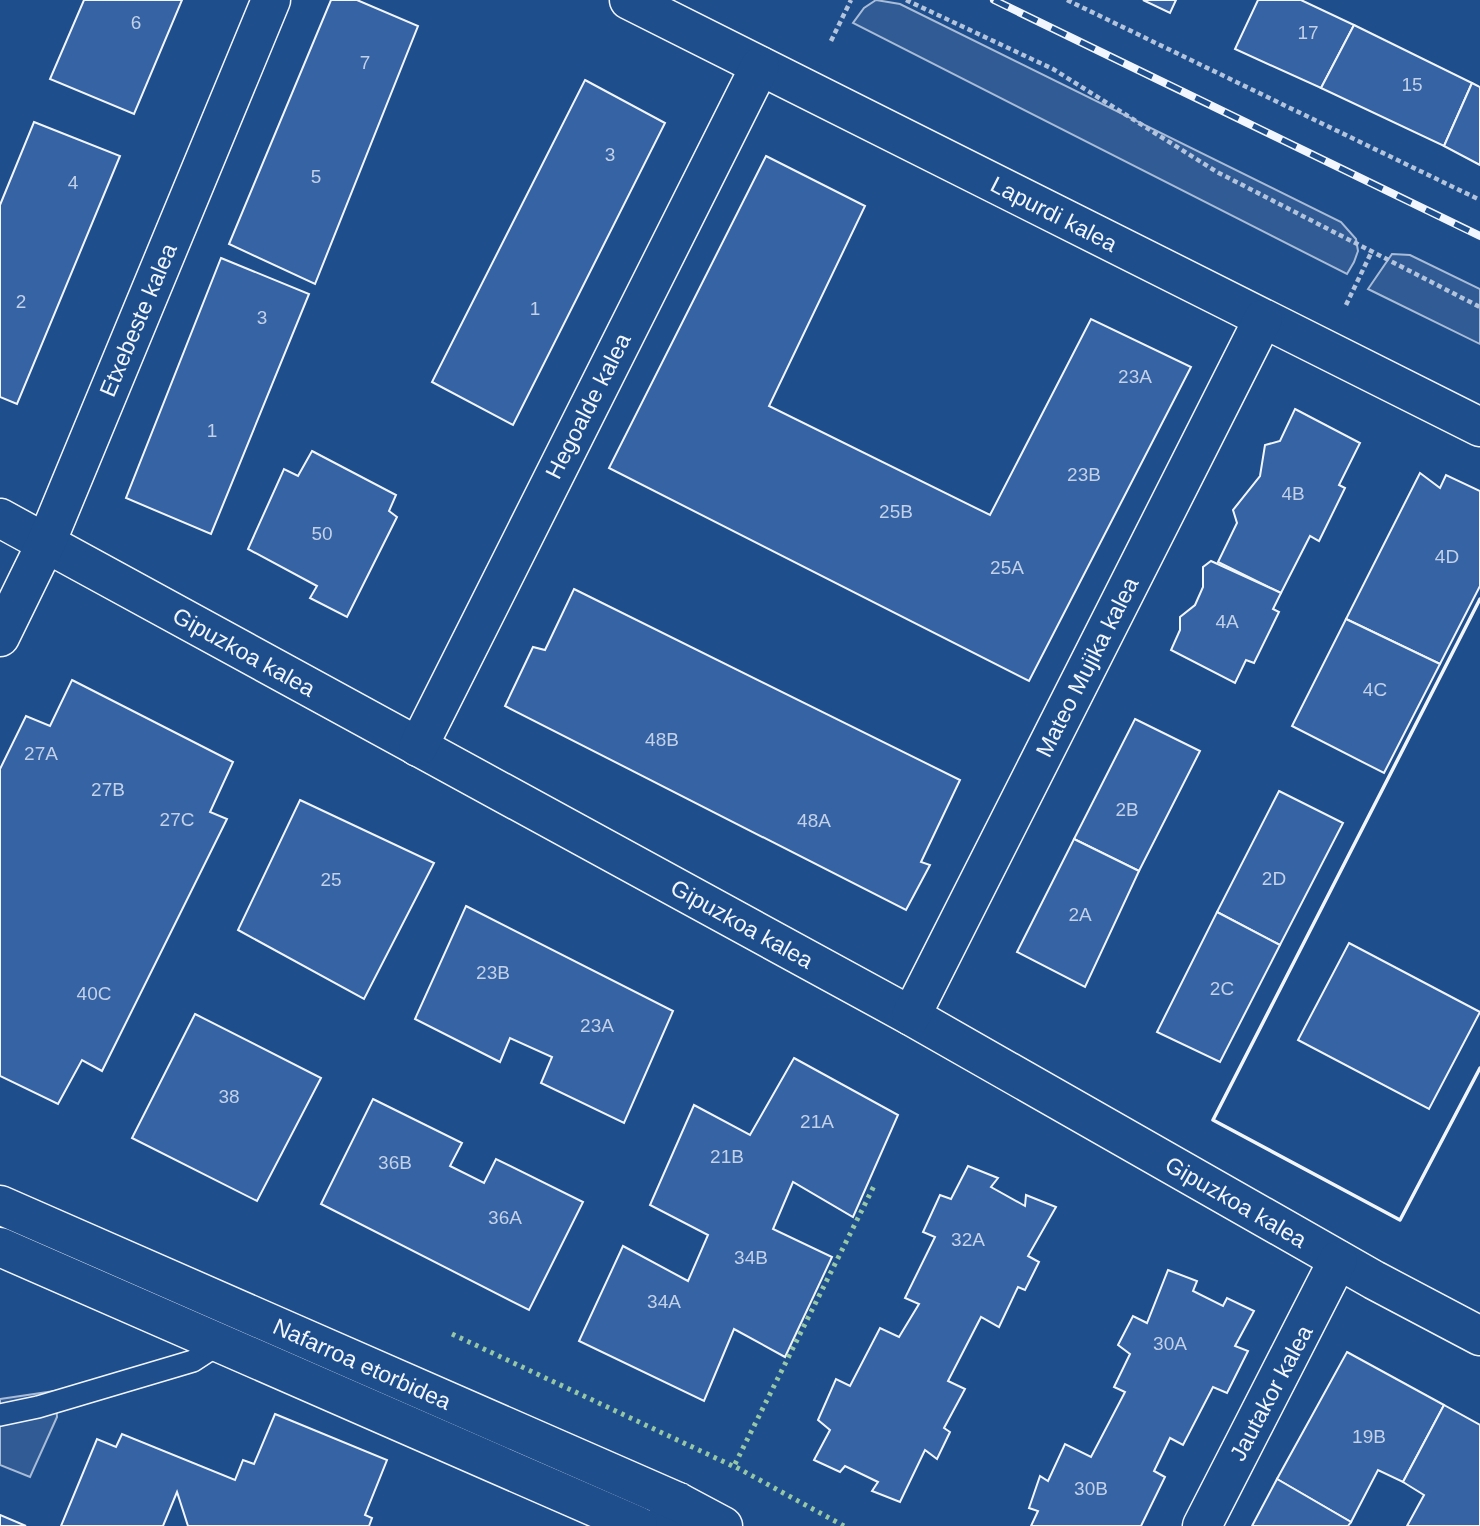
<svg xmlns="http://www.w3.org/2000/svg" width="1480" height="1526" font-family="Helvetica,sans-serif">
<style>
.built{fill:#305b95;stroke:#a8bbd7;stroke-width:2}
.building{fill:#3563a3;stroke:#f2f6ff;stroke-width:2}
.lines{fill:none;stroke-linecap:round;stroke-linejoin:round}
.service-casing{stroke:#f2f6ff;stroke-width:24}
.minor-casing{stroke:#f2f6ff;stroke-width:41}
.trunk-casing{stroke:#f2f6ff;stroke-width:41}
.path{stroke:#b3c4dc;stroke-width:4.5;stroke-dasharray:5 3.5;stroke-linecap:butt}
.service{stroke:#1f4e8c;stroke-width:21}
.minor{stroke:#1f4e8c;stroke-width:38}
.trunk{stroke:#1f4e8c;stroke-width:38}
.rail-casing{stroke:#f2f6ff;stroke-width:8}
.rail{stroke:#1f4e8c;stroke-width:5;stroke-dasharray:16;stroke-linecap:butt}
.hedge{stroke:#97c8a6;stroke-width:5;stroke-dasharray:3.5 5;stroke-linecap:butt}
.wall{stroke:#f2f6ff;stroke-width:3.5}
.labels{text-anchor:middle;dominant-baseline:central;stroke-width:5;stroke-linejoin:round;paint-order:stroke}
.number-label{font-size:19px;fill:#c3d1e8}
.street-label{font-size:23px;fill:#f2f6ff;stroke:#1f4e8c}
</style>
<rect width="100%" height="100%" fill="#1f4e8c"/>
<g class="built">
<path d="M876,0L900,4L1341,222L1356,239L1358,251L1354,262L1347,274L853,23L864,8Z"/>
<path d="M1392,254L1410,255L1480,289V344L1368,289Z"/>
<path d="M55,1391L57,1417L30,1477L0,1465V1399Z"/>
</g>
<g class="building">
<path d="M84,0H182L134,114L50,79Z"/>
<path d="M331,0H357L418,26L315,284L229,244Z"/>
<path d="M1143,0H1176L1170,13Z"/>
<path d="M1258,0H1301L1354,25L1321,88L1235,49Z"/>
<path d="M1354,25L1472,83L1444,146L1321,88Z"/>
<path d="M585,80L665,123L513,425L432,382Z"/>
<path d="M1472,83L1480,87V165L1444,146Z"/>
<path d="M34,122L120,156L17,404L0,397V205Z"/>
<path d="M766,156L865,206L769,406L990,515L1091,319L1191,367L1029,681L609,468Z"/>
<path d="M221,258L309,294L211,534L126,498Z"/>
<path d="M1295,409L1360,443L1339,485L1345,488L1319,541L1310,536L1281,593L1218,562L1237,523L1233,510L1260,476L1265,445L1280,441Z"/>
<path d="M312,451L396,495L389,511L397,517L347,617L310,598L317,586L248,549L284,469L298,476Z"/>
<path d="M1420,473L1440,488L1446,475L1480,491V586L1440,664L1346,619Z"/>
<path d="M1211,561L1281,593L1273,609L1279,612L1254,663L1246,660L1235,683L1171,650L1180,630V617L1195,605L1203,587V567Z"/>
<path d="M574,589L960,780L921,862L930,865L906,910L505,706L533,647L545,650Z"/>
<path d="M1346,619L1440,664L1384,773L1292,726Z"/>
<path d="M72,680L233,762L210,812L227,819L102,1071L82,1060L58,1104L0,1076V769L26,716L50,726Z"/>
<path d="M1135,719L1200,751L1139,871L1074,839Z"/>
<path d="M1279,791L1343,823L1280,945L1217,912Z"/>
<path d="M300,800L434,863L364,999L238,930Z"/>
<path d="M1074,839L1139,871L1085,987L1017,952Z"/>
<path d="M466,906L673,1011L624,1123L541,1083L552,1057L510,1038L500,1062L415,1019Z"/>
<path d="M1217,912L1280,945L1220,1062L1157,1032Z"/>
<path d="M1349,943L1480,1012L1429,1109L1298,1040Z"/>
<path d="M195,1014L321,1078L257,1201L132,1138Z"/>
<path d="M794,1058L898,1115L853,1217L793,1182L773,1229L832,1257L785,1357L734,1329L704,1401L579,1341L623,1246L688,1281L708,1235L650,1205L694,1105L750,1135Z"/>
<path d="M373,1099L462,1143L450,1166L484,1183L496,1159L583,1202L529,1310L321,1204Z"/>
<path d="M968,1166L998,1178L991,1187L1025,1206L1026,1195L1056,1207L1028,1256L1039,1262L1025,1290L1018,1287L999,1327L981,1317L948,1381L965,1389L944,1428L950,1432L937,1459L925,1450L900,1502L872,1491L878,1482L845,1466L840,1472L814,1460L830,1430L818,1420L836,1379L850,1386L880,1328L899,1337L919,1304L905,1298L935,1237L923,1232L940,1195L951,1199Z"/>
<path d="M1168,1270L1197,1281L1193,1291L1223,1306L1227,1298L1254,1311L1235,1346L1248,1351L1227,1393L1213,1387L1183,1445L1170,1438L1154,1471L1165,1477L1141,1526H1031L1038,1511L1029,1508L1040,1476L1048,1481L1065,1444L1091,1457L1125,1392L1114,1387L1130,1354L1118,1345L1133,1316L1147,1323Z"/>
<path d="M1347,1352L1444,1405L1403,1482L1378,1470L1351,1522L1277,1479Z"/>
<path d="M1444,1405L1480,1425V1526H1407L1424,1495L1403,1482Z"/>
<path d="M275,1414L387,1460L365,1515L372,1518L369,1526H188L177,1492L163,1526H61L97,1439L116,1447L122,1434L235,1480L243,1460L254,1464Z"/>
<path d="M1277,1479L1351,1522L1348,1526H1252Z"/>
<path d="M0,1515L26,1526H0Z"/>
</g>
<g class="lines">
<defs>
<path id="service" d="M0,1415L38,1407L193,1361L222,1342"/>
<g id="minor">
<path d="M629,0L1480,427"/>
<path d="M0,518L911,1016L1374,1280L1480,1336"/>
<path d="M0,637L46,543L271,0"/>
<path d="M418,747L760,66"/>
<path d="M911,1016L1263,319"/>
<path d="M662,1526L678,1502"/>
<path d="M1202,1526L1338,1260"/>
</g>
<g id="trunk">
<path d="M0,1205L678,1502L723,1526"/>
<path d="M0,1247L638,1526"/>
</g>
</defs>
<use href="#service" class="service-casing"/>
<use href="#minor" class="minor-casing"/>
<use href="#trunk" class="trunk-casing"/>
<g class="path">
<path d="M906,0L1053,69L1217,172L1480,307"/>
<path d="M1067,0L1480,200"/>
<path d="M831,41L851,0"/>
<path d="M1346,305L1371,253"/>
</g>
<use href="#service" class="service"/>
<use href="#minor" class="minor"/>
<use href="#trunk" class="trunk"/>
<defs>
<path id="rail" d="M994,0L1480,236"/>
</defs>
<use href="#rail" class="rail-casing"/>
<use href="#rail" class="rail"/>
<g class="hedge">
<path d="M452,1334L737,1468"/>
<path d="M844,1526L734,1466L874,1186"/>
</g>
<path class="wall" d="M1480,599L1213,1120L1400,1220L1480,1068"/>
</g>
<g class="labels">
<g class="number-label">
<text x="136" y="22">6</text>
<text x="1308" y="32">17</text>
<text x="365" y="62">7</text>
<text x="1412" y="84">15</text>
<text x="610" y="154">3</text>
<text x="316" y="176">5</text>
<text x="73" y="182">4</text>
<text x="21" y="301">2</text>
<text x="535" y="308">1</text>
<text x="262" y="317">3</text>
<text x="1135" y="376">23A</text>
<text x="212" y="430">1</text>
<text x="1084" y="474">23B</text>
<text x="1293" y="493">4B</text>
<text x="896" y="511">25B</text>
<text x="322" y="533">50</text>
<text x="1447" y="556">4D</text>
<text x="1007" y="567">25A</text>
<text x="1227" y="621">4A</text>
<text x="1375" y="689">4C</text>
<text x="662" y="739">48B</text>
<text x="41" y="753">27A</text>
<text x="108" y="789">27B</text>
<text x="1127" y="809">2B</text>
<text x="177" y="819">27C</text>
<text x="814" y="820">48A</text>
<text x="1274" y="878">2D</text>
<text x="331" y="879">25</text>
<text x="1080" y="914">2A</text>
<text x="493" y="972">23B</text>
<text x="1222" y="988">2C</text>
<text x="94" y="993">40C</text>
<text x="597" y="1025">23A</text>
<text x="229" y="1096">38</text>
<text x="817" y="1121">21A</text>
<text x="727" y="1156">21B</text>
<text x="395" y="1162">36B</text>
<text x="505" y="1217">36A</text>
<text x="968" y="1239">32A</text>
<text x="751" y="1257">34B</text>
<text x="664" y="1301">34A</text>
<text x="1170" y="1343">30A</text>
<text x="1369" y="1436">19B</text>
<text x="1091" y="1488">30B</text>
</g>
<g class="street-label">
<text transform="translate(1054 214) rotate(27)">Lapurdi kalea</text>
<text transform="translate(138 320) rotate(-67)">Etxebeste kalea</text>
<text transform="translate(588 406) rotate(-63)">Hegoalde kalea</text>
<text transform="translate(244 652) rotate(29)">Gipuzkoa kalea</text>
<text transform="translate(1087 667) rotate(-63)">Mateo Mujika kalea</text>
<text transform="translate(742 924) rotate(29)">Gipuzkoa kalea</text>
<text transform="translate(1236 1202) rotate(30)">Gipuzkoa kalea</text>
<text transform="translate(362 1364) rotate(24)">Nafarroa etorbidea</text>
<text transform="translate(1271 1393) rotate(-62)">Jautakor kalea</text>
</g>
</g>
</svg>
